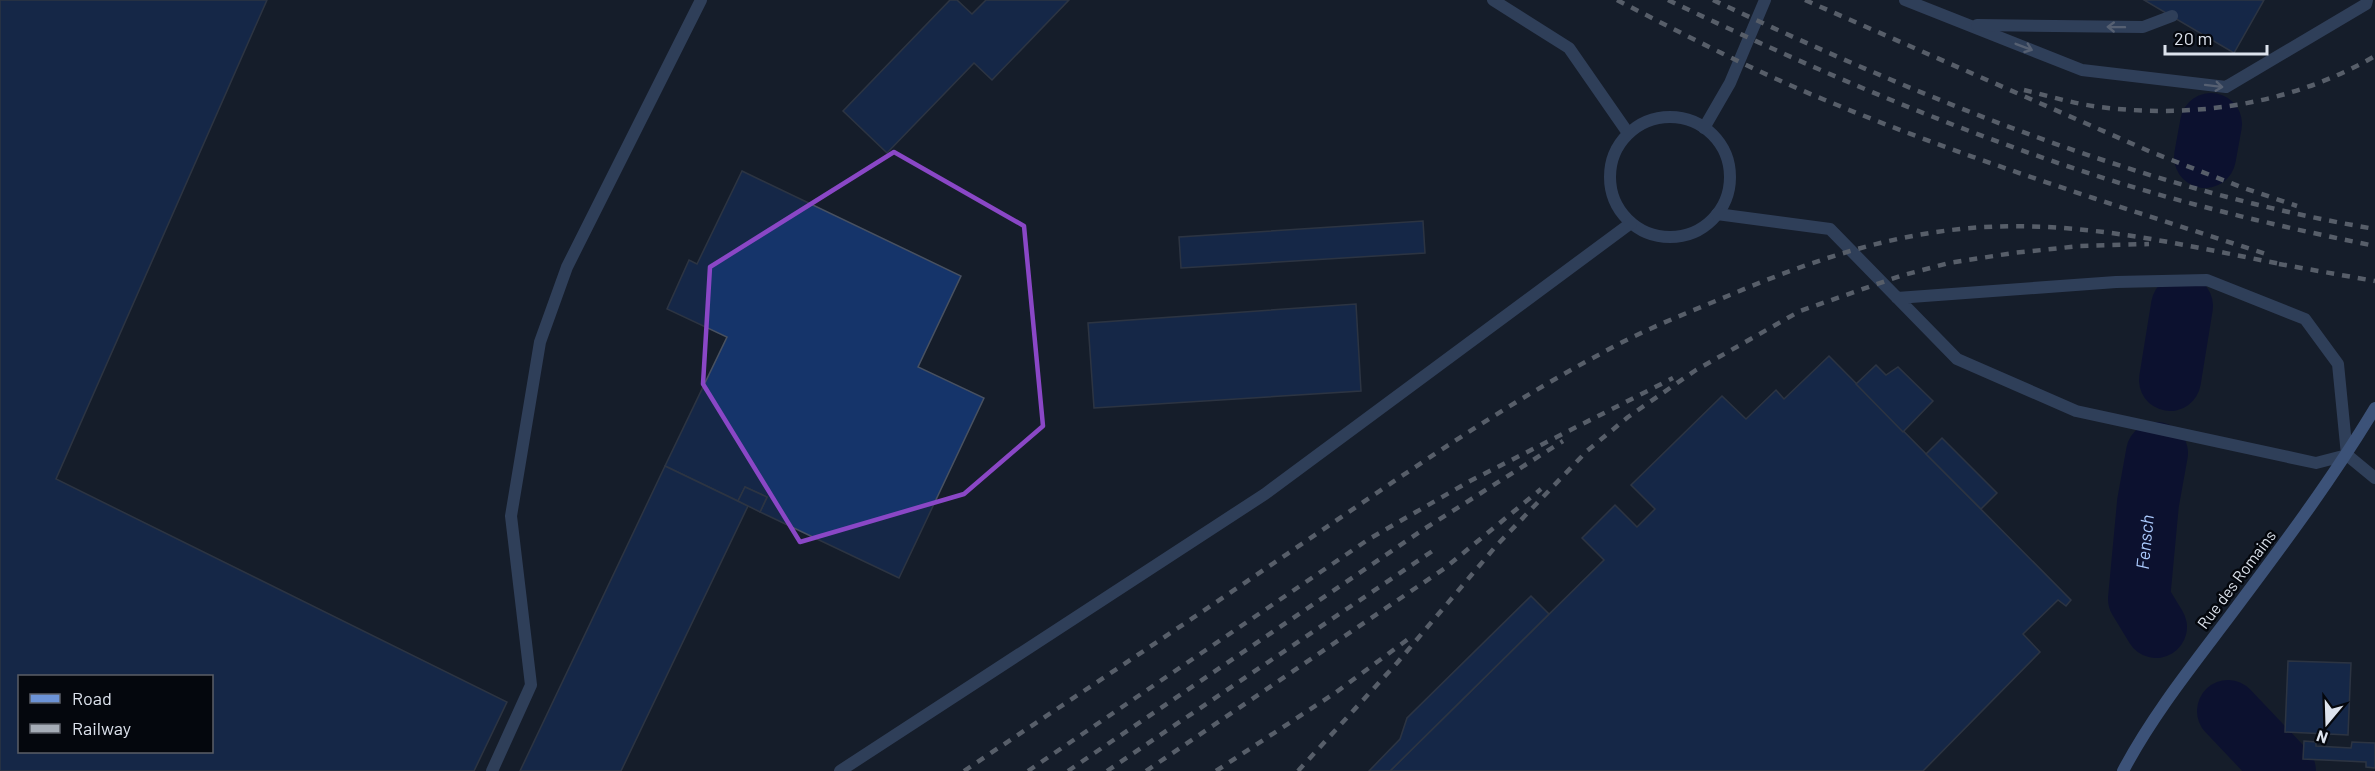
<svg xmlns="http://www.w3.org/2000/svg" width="2375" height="771" font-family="Barlow,sans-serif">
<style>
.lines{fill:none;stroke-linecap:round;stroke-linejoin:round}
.river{stroke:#000337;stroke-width:62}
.building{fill:#15346a;stroke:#485161;stroke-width:1.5;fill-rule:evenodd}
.lane{stroke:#4f6892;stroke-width:12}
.secondary{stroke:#6c93d7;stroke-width:12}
.rail{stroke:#a6adb7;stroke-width:4.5;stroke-dasharray:8 8;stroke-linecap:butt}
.oneway{stroke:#a4b2c9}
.marked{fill:none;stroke:#8a47c6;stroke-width:4.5;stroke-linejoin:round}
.labels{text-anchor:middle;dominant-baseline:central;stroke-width:5;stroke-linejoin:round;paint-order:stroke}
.street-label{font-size:16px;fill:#dde3ed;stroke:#04070d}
.water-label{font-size:18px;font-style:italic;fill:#abcafd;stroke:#04070d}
</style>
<rect width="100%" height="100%" fill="#151d2a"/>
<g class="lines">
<g class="river">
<path d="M2205,157L2211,124"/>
<path d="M2170,380L2182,306"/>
<path id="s1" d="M2156,627L2139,599L2148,503L2157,453"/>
<path d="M2228,711L2285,771"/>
</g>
</g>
<g class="building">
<path d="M0,0H267L56,479L507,702L474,771H0ZM20,676H212V752H20Z"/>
<path d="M950,0H957L972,14L986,0H1069L992,80L974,63L887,153L843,111Z"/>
<path d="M2144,0H2264L2234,53Z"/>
<path d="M742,171L961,276L918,367L984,398L899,578L760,512L767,497L745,487L738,501L665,466L727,337L667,309L689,260L697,264Z"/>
<path d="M1423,221L1425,253L1181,268L1179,237Z"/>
<path d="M1356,304L1361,391L1094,408L1088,323Z"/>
<path d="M1829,356L2071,600L2066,606L2058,600L2023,634L2040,652L1923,771H1390L1604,560L1582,538L1615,505L1637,527L1655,509L1631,485L1722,396L1746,419L1776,390L1784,399Z"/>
<path d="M1876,365L1886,375L1898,367L1933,401L1903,432L1856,384Z"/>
<path d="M1942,438L1997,493L1981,509L1926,454Z"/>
<path d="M665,466L748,506L621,771H520Z"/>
<path d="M745,487L767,497L760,512L738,501Z"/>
<path d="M1531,596L1549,614L1390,771H1369L1400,739L1407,718Z"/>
<path d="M2288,661L2351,663L2348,735L2285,732Z"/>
<path d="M2304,741L2316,742V746L2351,748L2352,742L2375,743V768L2366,767V762L2303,759Z"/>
</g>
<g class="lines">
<g class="lane">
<path d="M1493,0L1569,48L1628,133"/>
<path d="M1905,0L2082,70L2226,87L2366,4L2367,0"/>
<path d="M1977,25L2143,27L2172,16"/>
<circle cx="1670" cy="177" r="60"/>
<path d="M1704,128L1730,83L1765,0"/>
<path d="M1717,214L1830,229L1957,359L2076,411L2316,463L2347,455L2338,364L2305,319L2207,280L2116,282L1897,298"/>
<path d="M2347,455L2375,478"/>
<path d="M492,771L531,685L511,516L540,342L567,267L701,0"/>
<path d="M840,771L1265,494L1631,223"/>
</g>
<path class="secondary" d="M2123,771C2152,716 2192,666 2229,617C2280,549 2331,481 2375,408"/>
<g class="rail">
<path d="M1617,0C1685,35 1754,71 1825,100C1969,160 2118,206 2266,254"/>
<path d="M1668,0C1798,62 1930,120 2067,166C2167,200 2271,225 2375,246"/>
<path d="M1713,0C1924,99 2144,190 2375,229"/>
<path d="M1805,0L2151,152L2241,187L2297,206"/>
<path d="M2024,90C2049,96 2075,104 2100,107C2195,119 2292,104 2375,56"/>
<path d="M2279,264L2375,281"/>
<path d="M964,771C1073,698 1182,626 1290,552C1392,483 1493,411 1602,353C1643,330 1687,313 1730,295C1808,262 1886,235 1971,228C2078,219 2182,245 2286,265"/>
<path d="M1028,771L1369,539L1470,481L1673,378"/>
<path d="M1068,771L1421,531L1563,441"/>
<path d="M1107,771L1434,550"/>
<path d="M1146,771L1445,568L1541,489"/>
<path d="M1216,771L1335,693L1411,637"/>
<path d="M1298,771L1397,663L1496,546L1587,451L1628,417L1696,370L1800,311L1900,276L1949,263L2013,253L2080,246L2149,244"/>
</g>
</g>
<defs><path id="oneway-shaft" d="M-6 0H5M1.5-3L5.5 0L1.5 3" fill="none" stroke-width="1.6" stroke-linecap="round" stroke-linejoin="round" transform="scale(1.5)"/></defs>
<g class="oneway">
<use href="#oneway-shaft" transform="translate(2116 27) rotate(-179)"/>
<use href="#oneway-shaft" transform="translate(2024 47) rotate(21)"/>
<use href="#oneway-shaft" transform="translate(2214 86) rotate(7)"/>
</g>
<path d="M0 0H2375V771H0ZM894,152L1024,226L1043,426L964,494L800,542L703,384L710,267Z" fill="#151d2a" fill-opacity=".55" fill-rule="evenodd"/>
<path class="marked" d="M894,152L1024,226L1043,426L964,494L800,542L703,384L710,267Z"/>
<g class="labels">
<g class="street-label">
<text transform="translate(2236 579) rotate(-53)">Rue des Romains</text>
</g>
<g class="water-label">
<text stroke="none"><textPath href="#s1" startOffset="90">Fensch</textPath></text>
</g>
</g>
<rect x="18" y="675" width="195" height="78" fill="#04070d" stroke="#5b5f67" stroke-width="1.5"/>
<rect x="30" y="694" width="30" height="9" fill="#6c93d7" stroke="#5b5f67" stroke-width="1.5"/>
<text x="72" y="705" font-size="18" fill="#dde3ed">Road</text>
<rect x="30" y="724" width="30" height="9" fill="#a6adb7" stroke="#5b5f67" stroke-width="1.5"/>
<text x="72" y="735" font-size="18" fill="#dde3ed">Railway</text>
<g transform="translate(2327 723) rotate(199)" stroke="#04070d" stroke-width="4.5" paint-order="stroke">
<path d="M0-4.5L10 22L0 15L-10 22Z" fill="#dde3ed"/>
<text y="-9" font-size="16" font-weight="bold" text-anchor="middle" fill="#dde3ed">N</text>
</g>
<path d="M2165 45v9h102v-9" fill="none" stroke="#dde3ed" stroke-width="3"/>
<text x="2174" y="45" font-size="18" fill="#dde3ed" stroke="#04070d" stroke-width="4.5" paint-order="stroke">20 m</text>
</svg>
